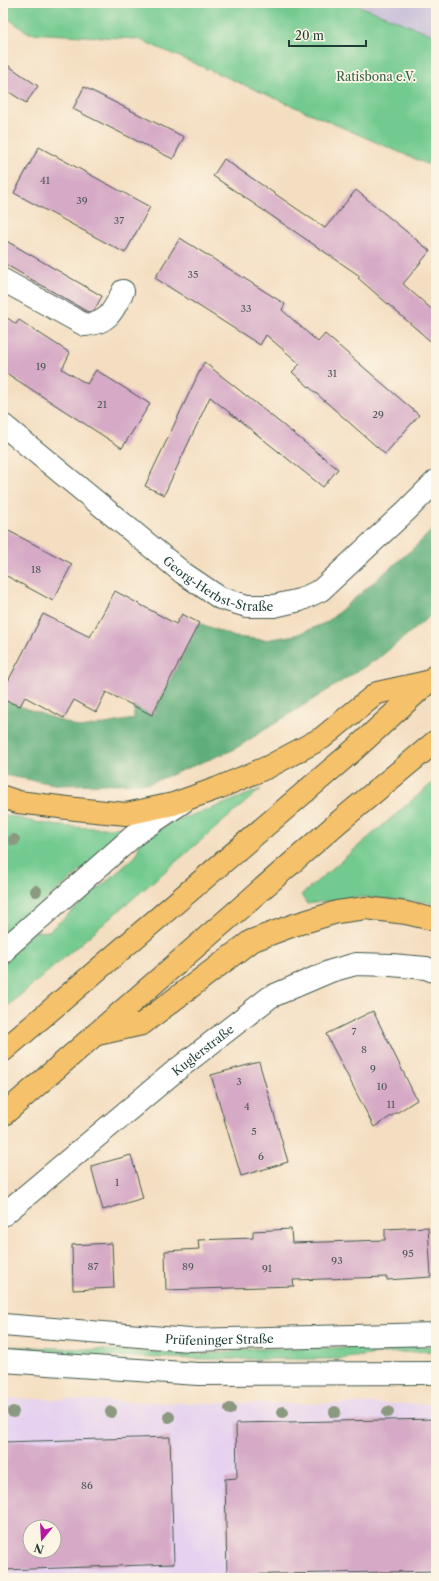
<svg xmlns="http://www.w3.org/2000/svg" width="439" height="1581" font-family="'Libre Caslon Text',serif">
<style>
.built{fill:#e6d2f0;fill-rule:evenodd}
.industrial{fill:#c8bfd8}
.green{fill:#73ca90;stroke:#498462}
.forest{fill:#5eae7a;stroke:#3e7657}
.building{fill:#d6aac6;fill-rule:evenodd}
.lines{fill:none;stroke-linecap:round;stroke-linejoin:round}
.minor-casing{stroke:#3f5549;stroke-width:24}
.highway-casing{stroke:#3f5549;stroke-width:24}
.minor{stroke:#fff;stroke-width:22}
.highway{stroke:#f5c16b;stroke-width:22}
.tree{fill:#8a9980}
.labels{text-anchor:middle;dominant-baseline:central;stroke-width:3.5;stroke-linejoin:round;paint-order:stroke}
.number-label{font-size:10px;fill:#4d5858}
.park-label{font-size:12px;fill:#34604b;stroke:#fcf5e5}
.street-label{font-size:12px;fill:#1f3d34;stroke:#fcf5e5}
</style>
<rect width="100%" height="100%" fill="#fcf5e5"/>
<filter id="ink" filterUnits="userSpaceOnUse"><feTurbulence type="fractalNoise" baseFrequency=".025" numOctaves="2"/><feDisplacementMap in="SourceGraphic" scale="8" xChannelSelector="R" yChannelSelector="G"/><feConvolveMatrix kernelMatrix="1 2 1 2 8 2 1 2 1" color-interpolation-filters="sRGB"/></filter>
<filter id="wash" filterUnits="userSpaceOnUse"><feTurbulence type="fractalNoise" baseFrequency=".012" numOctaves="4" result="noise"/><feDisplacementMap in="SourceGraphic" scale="16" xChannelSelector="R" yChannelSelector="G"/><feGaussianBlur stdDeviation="0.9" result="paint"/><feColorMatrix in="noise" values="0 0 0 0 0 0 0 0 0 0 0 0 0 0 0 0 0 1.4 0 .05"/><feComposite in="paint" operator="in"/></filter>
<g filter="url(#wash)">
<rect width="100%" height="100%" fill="#f4dec1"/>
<path class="built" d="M3,1398L189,1403L436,1404V1578H3ZM30,1527H54V1551H30Z"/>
<path class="industrial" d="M352,3H436V36Z"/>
<g class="green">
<path d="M3,3H352L436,36V168L138,39L29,33L3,15Z"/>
<path d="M436,780V905L427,902L359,897L307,904L301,895Z"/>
<path d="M261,789L3,1010V964L32,932L49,931L136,856L140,843L173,821L211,809Z"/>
<path d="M3,814C47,827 86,830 132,827L3,937Z"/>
<path d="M3,1346L209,1354L251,1349L436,1346V1351L384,1353L340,1359H206L57,1355L3,1351Z"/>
</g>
<path class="forest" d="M436,526V611L380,657L233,750L150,783L60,785L3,775V700L81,728L134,719V706L152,715L199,623L235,637L265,640L296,635L327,622L417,545Z"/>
<g id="blocks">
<g class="building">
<path d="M3,62L38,86L26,103L3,88Z"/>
<path d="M84,87L184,137L173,159L73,109Z"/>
<path d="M39,147L150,207L125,253L14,193Z"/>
<path d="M224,159L325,228L356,190L430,251L403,284L436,313V346L358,278L360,276L213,176Z"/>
<path d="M180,238L285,304L282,310L318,342L325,334L419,415L385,454L292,372L300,364L266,335L260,345L155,278Z"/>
<path d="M3,239L102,296L94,311L88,312L3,263Z"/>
<path d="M3,315L16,324L19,320L70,353L62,369L87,384L96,370L150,404L122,448L3,371Z"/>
<path d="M204,362L338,469L323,487L210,397L164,495L145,486Z"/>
<path d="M3,528L72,564L53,601L3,574Z"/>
<path d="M115,591L176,624L182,614L199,623L152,715L106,692L96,712L74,700L64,718L25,697L20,706L3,700V691L43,614L90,637Z"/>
<path d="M373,1011L417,1100L374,1127L326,1034Z"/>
<path d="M259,1062L288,1162L241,1176L211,1075Z"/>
<path d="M131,1155L143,1198L103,1210L91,1166Z"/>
<path d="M428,1227L431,1277L387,1280V1277L293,1280L294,1286L166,1290L165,1251L199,1249L198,1240L253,1238V1231L291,1229L292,1243L385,1240V1229Z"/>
<path d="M112,1243L114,1288L73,1290L72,1245Z"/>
<path d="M436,1419V1571L227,1575L225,1479L237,1478L236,1423Z"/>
<path d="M170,1437L174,1564L3,1570V1442ZM30,1527H54V1551H30Z"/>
</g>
</g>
</g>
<g filter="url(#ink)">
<use href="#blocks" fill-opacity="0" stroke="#3f5549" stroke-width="1"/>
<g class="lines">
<defs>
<g id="minor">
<path d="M3,280L85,325C109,323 113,311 123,291"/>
<path id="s1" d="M3,425L183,573L220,598L247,606H274L300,600L321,590L406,511L436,481"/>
<path d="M3,953L7,947L137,833L183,802"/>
<path id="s2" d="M3,1215L174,1072L270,997L331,971L356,964L391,965L426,968L436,972"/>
<path id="s3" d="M3,1325L189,1340L436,1334"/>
<path d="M3,1361L198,1374L436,1373"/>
</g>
<g id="highway">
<path d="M3,797L18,802L76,809L126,814L173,804L218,788L268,767L322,738L377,693L427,682"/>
<path d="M98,1034L142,1024L251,941L294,925L337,912L366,908L406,913L436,920"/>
<path d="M3,1051L355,749L436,675"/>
<path d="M3,1115L341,820L436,741"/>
</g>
</defs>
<use href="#minor" class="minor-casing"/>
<use href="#highway" class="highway-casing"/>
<use href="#minor" class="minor"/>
<use href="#highway" class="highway"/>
</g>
<g class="tree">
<circle cx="14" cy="840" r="6"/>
<circle cx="36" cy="891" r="6"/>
<circle cx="230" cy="1409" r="6"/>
<circle cx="13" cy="1412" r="6"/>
<circle cx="111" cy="1412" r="6"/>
<circle cx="283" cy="1412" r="6"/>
<circle cx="335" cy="1412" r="6"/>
<circle cx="388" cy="1412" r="6"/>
<circle cx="169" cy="1417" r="6"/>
</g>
</g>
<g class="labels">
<g class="number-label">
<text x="45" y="180">41</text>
<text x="82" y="200">39</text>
<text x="119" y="220">37</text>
<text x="193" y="274">35</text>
<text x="246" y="308">33</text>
<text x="41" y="366">19</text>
<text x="332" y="373">31</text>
<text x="102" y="404">21</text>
<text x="378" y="414">29</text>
<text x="36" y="569">18</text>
<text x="354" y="1031">7</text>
<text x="364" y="1049">8</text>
<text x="373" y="1068">9</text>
<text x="239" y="1081">3</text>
<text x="382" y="1086">10</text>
<text x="391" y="1104">11</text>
<text x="247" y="1106">4</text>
<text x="254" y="1131">5</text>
<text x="261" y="1156">6</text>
<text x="117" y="1182">1</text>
<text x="408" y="1253">95</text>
<text x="337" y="1260">93</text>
<text x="93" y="1266">87</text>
<text x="188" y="1266">89</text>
<text x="267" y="1268">91</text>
<text x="87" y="1485">86</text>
</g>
<g class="park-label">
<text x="376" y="76">Ratisbona e.V.</text>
</g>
<g class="street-label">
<text stroke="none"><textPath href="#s1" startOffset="271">Georg-Herbst-Straße</textPath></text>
<text stroke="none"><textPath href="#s2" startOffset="259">Kuglerstraße</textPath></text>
<text stroke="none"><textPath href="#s3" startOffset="217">Prüfeninger Straße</textPath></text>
</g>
</g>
<rect width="439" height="1581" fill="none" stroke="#fcf5e5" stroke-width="16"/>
<g transform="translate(42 1539) rotate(198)"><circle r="19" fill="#fcf5e5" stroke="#a4ab9e"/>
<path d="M0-3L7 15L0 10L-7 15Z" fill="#b5179e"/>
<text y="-6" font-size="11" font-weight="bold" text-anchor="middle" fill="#1f3d34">N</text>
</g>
<path d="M289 40v6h77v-6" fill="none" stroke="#1f3d34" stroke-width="2"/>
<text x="295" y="40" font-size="12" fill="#1f3d34" stroke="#fcf5e5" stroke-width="3" paint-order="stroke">20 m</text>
</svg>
